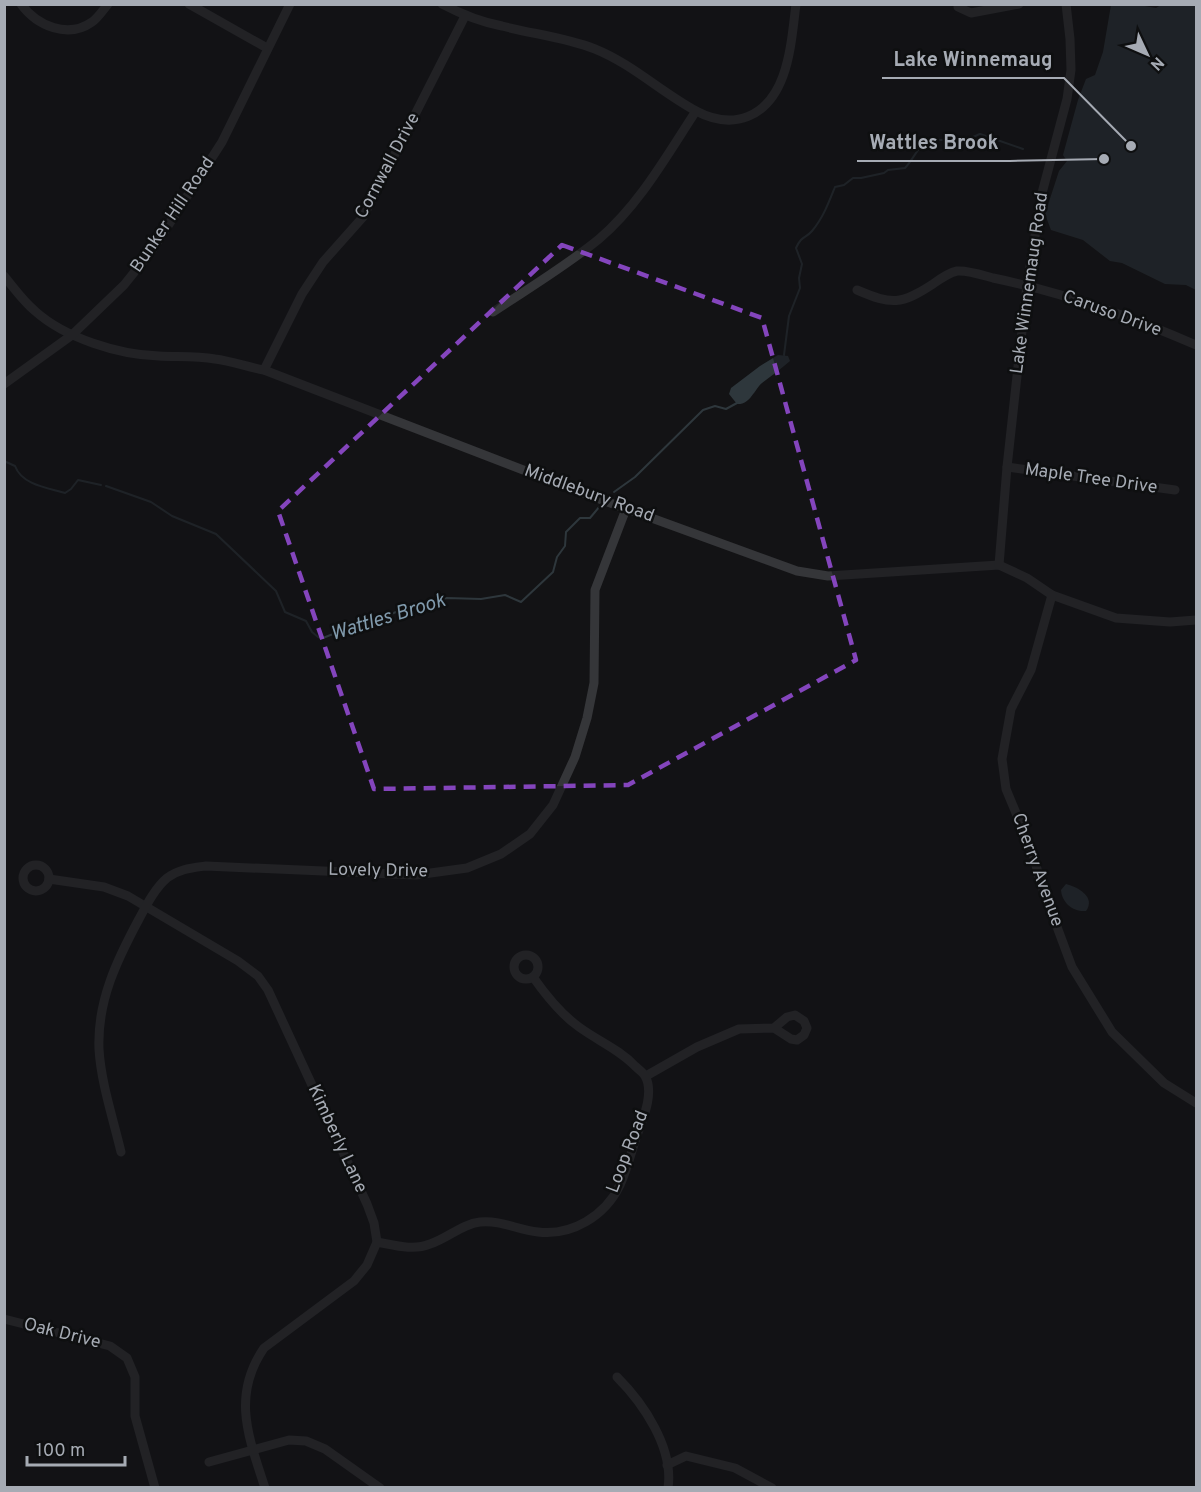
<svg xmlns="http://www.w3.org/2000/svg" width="1201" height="1492" font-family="Overpass,sans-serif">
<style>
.water{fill:#2e373c}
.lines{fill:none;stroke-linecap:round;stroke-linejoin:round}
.stream{stroke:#2e373c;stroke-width:2}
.minor{stroke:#353639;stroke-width:9}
.marked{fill:none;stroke:#8445bd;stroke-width:4.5;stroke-dasharray:12 8;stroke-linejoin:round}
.labels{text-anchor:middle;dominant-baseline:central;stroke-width:5;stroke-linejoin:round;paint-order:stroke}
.street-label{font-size:18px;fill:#a6abb4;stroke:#0e0f10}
.water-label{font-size:20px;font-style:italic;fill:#809aac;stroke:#0e0f10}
.leader{fill:none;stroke:#a6abb4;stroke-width:2}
.callout-dot{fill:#a6abb4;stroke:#0e0f10;stroke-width:2}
.callout-label{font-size:20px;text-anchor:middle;font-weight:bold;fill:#a6abb4;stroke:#0e0f10;stroke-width:5;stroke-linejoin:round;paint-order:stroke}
</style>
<rect width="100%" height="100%" fill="#131315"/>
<g class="water">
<path d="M1111,5H1139L1156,8L1161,5H1196V290L1186,285L1165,284L1122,263L1110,261L1083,240L1051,230L1045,214L1059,171L1067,161L1063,155L1078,100L1086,79L1095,75L1103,52Z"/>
<path d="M778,355L788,356L790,361C781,369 771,376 762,383C754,390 750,405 737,404L729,394L731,388L760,366Z"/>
<path d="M1066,884C1078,887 1096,897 1086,911C1073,912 1062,903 1061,890Z"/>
</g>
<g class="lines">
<g class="stream">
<path d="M784,355L789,316L800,288L799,278L802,264L796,248C802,235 805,239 812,231C823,218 829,202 835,187L844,185L853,178H861L884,173L888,170L905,168C911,162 919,147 923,144C934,136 949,142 962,142C967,141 974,136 980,134L1023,149"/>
<path d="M4,461L15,466C22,485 48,488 65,493L71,489L78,480L101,485"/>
<path d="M106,486L151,502L172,516L216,534L276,591L285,612L306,621L312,632L318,637L323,638L338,632L374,626L391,614L414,605L447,598L481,599L505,595L521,602L553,572L557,557L565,546L566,532L580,518H590L600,506"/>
<path d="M614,492L635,477L703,410L715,406L726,409L737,403"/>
</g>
<g class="minor">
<path d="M21,4C37,26 68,39 92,22C98,18 103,10 108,4"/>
<path d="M189,4L267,48"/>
<path d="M442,4C461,14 481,22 502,26C532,34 565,37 595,49C632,64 661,92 696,111C734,131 768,117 783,76C791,54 793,28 796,4"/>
<path d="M958,7L971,13L1019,4"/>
<path d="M4,276C14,288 23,301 35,311C65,338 119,355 159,356C177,357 196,356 215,359C231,361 248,367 264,370L583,493L797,571L828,576L999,565L1027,578L1052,595L1116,618L1170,622L1196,620"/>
<path d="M857,290C892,305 901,305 933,284C940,279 948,273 957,271C968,270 982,275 993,278C1062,292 1132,317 1196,345"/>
<path d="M493,312C529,288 566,266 599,239C640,204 667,155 696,111"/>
<path d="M264,370L302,294L323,262L363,217L465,16"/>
<path d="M4,384L72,335L124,285L153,249L222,142L290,4"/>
<path d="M1007,467L1175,490"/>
<path d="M999,565L1007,467L1027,285L1042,193L1067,99L1071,70L1070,39L1066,4"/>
<path d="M1052,595L1031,670L1011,709L1002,759L1006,789L1033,854L1041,884L1072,967L1112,1032L1164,1083L1196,1103"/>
<circle cx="36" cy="878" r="13"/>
<path d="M49,879L104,887L128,896L238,961L258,976L268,990L367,1204L374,1223L377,1242L367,1265L354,1281L264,1348C231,1396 249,1438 265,1488"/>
<circle cx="526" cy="967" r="12"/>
<path d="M646,1076L697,1047L739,1029L774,1028L791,1039L797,1040L804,1035L807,1028L804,1021L795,1015L787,1017L774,1028"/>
<path d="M121,1152C113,1118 101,1083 99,1049C97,1001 117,960 139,919C146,906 155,888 167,878C179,869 191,868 206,866L416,875L467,868L501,854L530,834L553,805L575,757L587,718L594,683L595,590L626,509"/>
<path d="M377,1242C394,1245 413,1251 430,1244C448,1238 462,1224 480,1222C501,1220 518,1230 538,1232C572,1236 605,1216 620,1185C627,1170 631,1153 636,1138C642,1121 655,1093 645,1076C643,1072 638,1069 635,1066C619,1049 598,1041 579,1027C562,1015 545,994 533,977"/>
<path d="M4,1319L110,1346L127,1358L135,1377V1416L155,1488"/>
<path d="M617,1377C643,1403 674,1448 668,1488"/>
<path d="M209,1462L289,1440L306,1441L325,1449L380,1488"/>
<path d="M667,1465L686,1456L735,1468L772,1488"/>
</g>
</g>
<path d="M0 0H1201V1492H0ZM562,245L762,318L856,660L628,785L374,789L278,511Z" fill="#131315" fill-opacity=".55" fill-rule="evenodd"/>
<path class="marked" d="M562,245L762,318L856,660L628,785L374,789L278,511Z"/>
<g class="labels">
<g class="street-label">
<text transform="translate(388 166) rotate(-62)">Cornwall Drive</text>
<text transform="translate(173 215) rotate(-56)">Bunker Hill Road</text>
<text transform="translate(1030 283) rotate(-82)">Lake Winnemaug Road</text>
<text transform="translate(1112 314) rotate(20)">Caruso Drive</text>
<text transform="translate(1091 479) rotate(8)">Maple Tree Drive</text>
<text transform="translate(589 494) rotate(20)">Middlebury Road</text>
<text transform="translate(1037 870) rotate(70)">Cherry Avenue</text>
<text transform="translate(378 871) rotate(1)">Lovely Drive</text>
<text transform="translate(337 1139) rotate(65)">Kimberly Lane</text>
<text transform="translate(628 1152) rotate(-69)">Loop Road</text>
<text transform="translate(62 1334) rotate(14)">Oak Drive</text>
</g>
<g class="water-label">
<text transform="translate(388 618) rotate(-17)">Wattles Brook</text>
</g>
</g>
<path class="leader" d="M1131 146L1064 78H882M1104 159L1010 161H857"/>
<g class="callout-dot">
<circle cx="1131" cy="146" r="6"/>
<circle cx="1104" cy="159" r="6"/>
</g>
<g class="callout-label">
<text x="973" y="66">Lake Winnemaug</text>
<text x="934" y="149">Wattles Brook</text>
</g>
<rect width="1201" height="1492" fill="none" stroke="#a6abb4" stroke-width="12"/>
<g transform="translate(1147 54) rotate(134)" stroke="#0e0f10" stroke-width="4.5" paint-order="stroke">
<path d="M0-4.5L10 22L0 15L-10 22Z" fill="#a6abb4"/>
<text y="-9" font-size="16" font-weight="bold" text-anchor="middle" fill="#a6abb4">N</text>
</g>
<path d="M27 1456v9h98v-9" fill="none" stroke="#a6abb4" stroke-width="3"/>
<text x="36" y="1456" font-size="18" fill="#a6abb4" stroke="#0e0f10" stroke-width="4.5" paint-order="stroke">100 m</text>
</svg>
